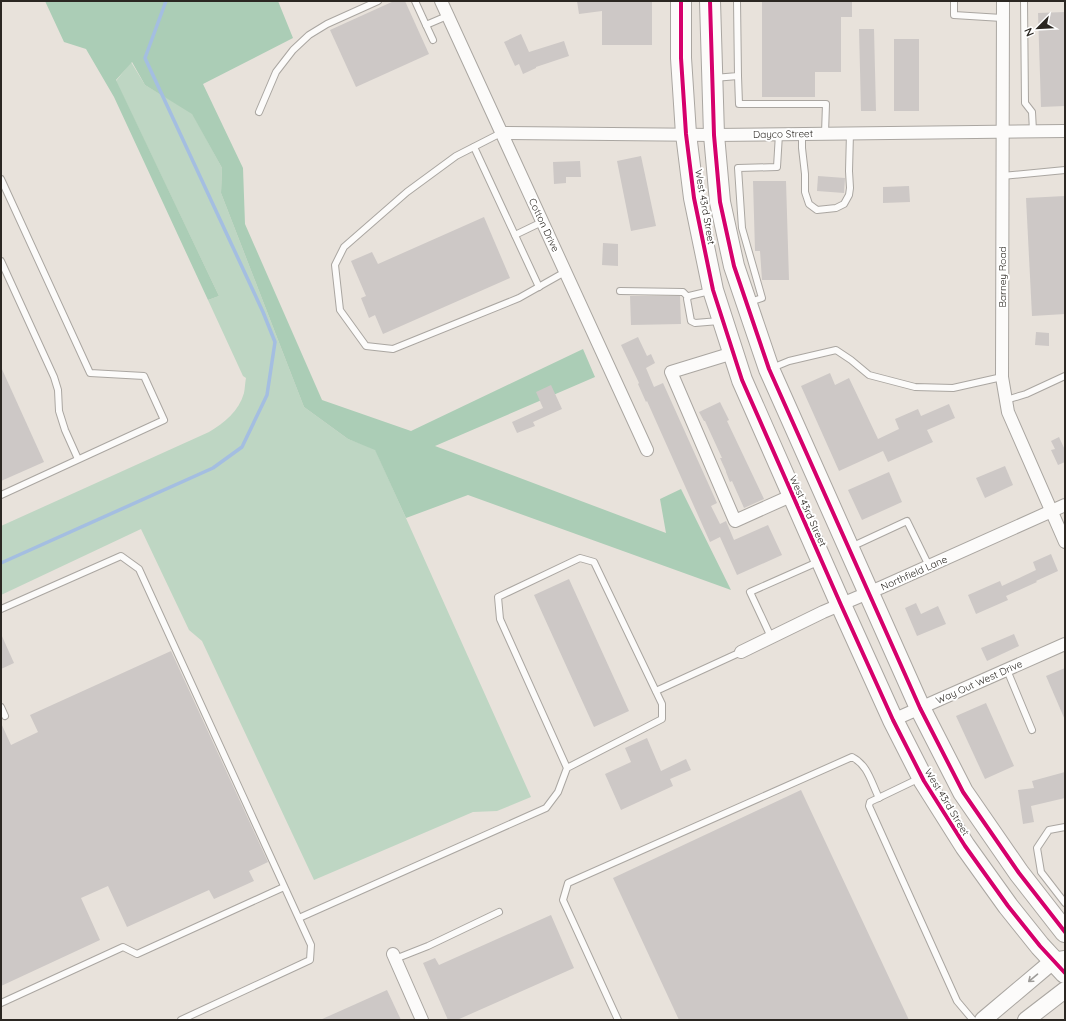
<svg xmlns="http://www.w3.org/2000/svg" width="1066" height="1021" font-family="Quicksand,sans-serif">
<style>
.green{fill:#bed6c3}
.forest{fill:#abcdb6}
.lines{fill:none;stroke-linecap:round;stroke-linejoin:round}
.stream{stroke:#a4bee1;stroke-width:3.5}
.building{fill:#cdc8c6}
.service-casing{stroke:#aaa6a1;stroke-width:8}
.minor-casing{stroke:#aaa6a1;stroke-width:14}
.tertiary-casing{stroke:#aaa6a1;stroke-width:18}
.primary-casing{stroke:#aaa6a1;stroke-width:22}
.service{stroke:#fcfbfa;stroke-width:6}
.minor{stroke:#fcfbfa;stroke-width:12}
.tertiary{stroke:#fcfbfa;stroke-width:16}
.primary{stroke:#fcfbfa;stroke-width:20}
.cycleway-casing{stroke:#fff;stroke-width:6}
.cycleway{stroke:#d6006c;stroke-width:4}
.oneway{stroke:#9e9c99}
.labels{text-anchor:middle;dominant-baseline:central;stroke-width:4;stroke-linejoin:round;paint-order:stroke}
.street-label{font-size:10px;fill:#2b2722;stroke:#fff}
</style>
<rect width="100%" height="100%" fill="#e8e2db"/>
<path class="green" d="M131,62L145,85L192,113L222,168L221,193L304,407L348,439L375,449L531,797L497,811L473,812L314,880L202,641L189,630L141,529L1,595V526L209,432C224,423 239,411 244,393C245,388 245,383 246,378L243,376L208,300L219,296L116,81Z"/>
<path class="forest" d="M45,1H278L293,38L203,84L243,168L245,224L322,400L411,431L583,349L595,377L435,446L666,533L660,499L681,489L731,590L468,495L406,518L375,450L348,439L304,407L221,193L222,168L192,114L145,85L132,62L116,80L219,296L208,300L114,97L86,49L64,42Z"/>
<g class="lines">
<path class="stream" d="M1,563L213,468L242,447L267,395L275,342L263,312L145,58L166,1"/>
</g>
<g class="building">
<path d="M394,1H405L429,54L356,87L330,30Z"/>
<path d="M577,1H652V45H602V11L579,14Z"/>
<path d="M762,1H852V17H841V72H815V97H762Z"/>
<path d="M1065,12V106L1041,107L1038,13Z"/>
<path d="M859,29H874L876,111H861Z"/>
<path d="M521,34L529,52L564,41L569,56L536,67V68L523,74L519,64L515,66L504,42Z"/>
<rect x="894" y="39" width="25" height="72"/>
<path d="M641,156L656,226L631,231L617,161Z"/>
<path d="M580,161L581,177H566V183L554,184L553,162Z"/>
<path d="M818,176L845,178L844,193L817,191Z"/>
<path d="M753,181H786L789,280H762L760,251H755Z"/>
<path d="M909,186L910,202L883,203V187Z"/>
<path d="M1065,196V314L1032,316L1026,198Z"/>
<path d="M484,217L510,278L383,334L375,315L369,318L361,298L366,296L351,261L372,252L378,264Z"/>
<path d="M603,243L618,244V266L602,265Z"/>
<path d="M630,296H680L681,324L631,325Z"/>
<path d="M1036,332L1049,333V346L1035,345Z"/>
<path d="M638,337L647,356L651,354L655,363L646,368L654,387L663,383L717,503L711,506L720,524L726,521L734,540L768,525L782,555L737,575L720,537L710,542L647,401L646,402L638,384L639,383L621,345Z"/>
<path d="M1,367L44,462L1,481Z"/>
<path d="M830,373L835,385L849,378L878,439L899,429L895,419L918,409L921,416L949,404L955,418L927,430L933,442L888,462L883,451L839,471L801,386Z"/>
<path d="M551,385L562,409L533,422L535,426L517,433L512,422L543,408L536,392Z"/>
<path d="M720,402L729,420L727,421L764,499L744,508L732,481L730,482L726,472V471L720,458H722L705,421H704L699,412Z"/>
<path d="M1059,437L1065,450V462L1058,465L1051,450L1055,449L1051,441Z"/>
<path d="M1005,466L1013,485L985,498L976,478Z"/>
<path d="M889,472L902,502L862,520L848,490Z"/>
<path d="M1051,554L1058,571L1036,581L1037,582L1006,596L1008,600L976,614L968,595L1000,581L1002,586L1036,570L1033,562Z"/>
<path d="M569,579L629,711L594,727L534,595Z"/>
<path d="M916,603L921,614L938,606L946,624L917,636L905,608Z"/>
<path d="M1,634L14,663L1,669Z"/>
<path d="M1014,634L1019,646L987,661L981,648Z"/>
<path d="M171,651L268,862L249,871L254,881L214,899L209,890L127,927L108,886L81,898L100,940L1,986V723L11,745L38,732L30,715Z"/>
<path d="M1065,668V720L1046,676Z"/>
<path d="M986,703L1014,766L985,779L956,716Z"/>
<path d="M647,738L661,771L686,759L691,770L670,779L673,786L621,810L605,774L631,762L625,748Z"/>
<path d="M1065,772V798L1031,806L1034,822L1023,824L1018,790L1034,788L1032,781Z"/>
<path d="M801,790L909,1020H679L613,878Z"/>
<path d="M551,915L574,968L457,1020H448L423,963L435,958L439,965Z"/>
<path d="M387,990L401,1020H320Z"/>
</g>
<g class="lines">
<defs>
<g id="service">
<path d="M415,1L426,25L447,16"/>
<path d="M954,1V15L1002,18"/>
<path d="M1024,1L1025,103L1032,112L1033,131"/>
<path d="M426,25L433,40"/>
<path d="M738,76L739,104H826L825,133"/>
<path d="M714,78L738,76L737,1"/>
<path d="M259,112L276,72L293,50L309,35L327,24L378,1"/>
<path d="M501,133L456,156L407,192L344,247L335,265L340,310L366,346L393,349L519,298L565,272"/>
<path d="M802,134V148L805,174V192L809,204L817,210L836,208L844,204L849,195L850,188L849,171L850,133"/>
<path d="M474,147L539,287"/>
<path d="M1002,176L1065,170"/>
<path d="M1,179L90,373L144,376L164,420L1,495"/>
<path d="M515,235L542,222"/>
<path d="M1,261L54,377L58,390L59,411L65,430L78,459"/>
<path d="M620,291L683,292L688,297"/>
<path d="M710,291L689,296L687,299L691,321L695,323L719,321"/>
<path d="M750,302L762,298L742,228L738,168L777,167L779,134"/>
<path d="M772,368L789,361L836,350L851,360L869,375L915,387L953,388L1002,377"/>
<path d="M1006,400L1026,394L1065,376"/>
<path d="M851,547L907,521L929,566"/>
<path d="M1,609L121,556L139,569L311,945L310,960L181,1020"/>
<path d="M771,637L750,592L820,561"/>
<path d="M1007,670L1032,730"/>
<path d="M656,691L741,652"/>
<path d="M1,707L5,716"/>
<path d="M920,778L870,802L869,806L957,1001L973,1020"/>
<path d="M1065,827L1049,830L1037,848L1041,872L1065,903"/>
<path d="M299,918L546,808L558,792L567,768L500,619L498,597L580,558L594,562L662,704V719L567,768"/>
<path d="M395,959L428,946L499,912"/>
<path d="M1,1003L123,947L137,954L284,887"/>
<path d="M618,1020L563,900L568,883L852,757C868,765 871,782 879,798"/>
</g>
<g id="minor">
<path d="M441,1L647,450"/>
<path d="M1003,1L1002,377L1008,412L1065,542"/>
<path d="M501,133L714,135L1065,131"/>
<path d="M733,353L671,372L735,521L793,495"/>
<path d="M741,652L823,612L882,587L1065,505"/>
<path d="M893,720L1065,644"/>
<path d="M393,954L422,1020"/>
</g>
<g id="tertiary">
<path d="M983,1020L1053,961L1065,959"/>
<path d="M1026,1020L1065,990"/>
</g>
<g id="primary">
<path d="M681,1V58L686,134L694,198L713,290L742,380L841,605L893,720L924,781L965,846L1008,906L1040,946L1065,973"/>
<path d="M710,1L714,135L720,202L734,266L769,369L920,708L963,792L1019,873L1065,932"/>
</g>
</defs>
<use href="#service" class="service-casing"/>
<use href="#minor" class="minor-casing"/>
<use href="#tertiary" class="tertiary-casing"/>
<use href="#primary" class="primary-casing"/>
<use href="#service" class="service"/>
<use href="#minor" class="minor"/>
<use href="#tertiary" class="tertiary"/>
<use href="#primary" class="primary"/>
<defs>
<g id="cycleway">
<path d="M681,1V58L686,134L694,198L713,290L742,380L841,605L893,720L924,781L965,846L1008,906L1040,946L1065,973"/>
<path d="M710,1L714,135L720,202L734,266L769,369L920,708L963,792L1019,873L1065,932"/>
</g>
</defs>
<use href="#cycleway" class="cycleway-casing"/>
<use href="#cycleway" class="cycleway"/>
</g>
<defs><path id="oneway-shaft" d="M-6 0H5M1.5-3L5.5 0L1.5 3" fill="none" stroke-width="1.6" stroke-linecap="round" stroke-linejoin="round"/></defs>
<use class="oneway" href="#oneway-shaft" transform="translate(1033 978) rotate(140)"/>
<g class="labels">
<g class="street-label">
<text transform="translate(783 134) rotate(-1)">Dayco Street</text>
<text transform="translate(705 207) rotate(80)">West 43rd Street</text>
<text transform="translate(544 225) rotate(65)">Cotton Drive</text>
<text transform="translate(1002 277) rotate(-90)">Barney Road</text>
<text transform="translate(808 511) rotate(66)">West 43rd Street</text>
<text transform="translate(914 573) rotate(-24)">Northfield Lane</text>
<text transform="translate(979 682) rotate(-24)">Way Out West Drive</text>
<text transform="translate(947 802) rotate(59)">West 43rd Street</text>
</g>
</g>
<rect width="1066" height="1021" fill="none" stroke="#2b2722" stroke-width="4"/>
<g transform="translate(1038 28) rotate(246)" stroke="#ffffff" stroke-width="3" paint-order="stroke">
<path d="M0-3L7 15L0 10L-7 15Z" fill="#2b2722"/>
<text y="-6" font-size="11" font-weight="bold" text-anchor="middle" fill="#2b2722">N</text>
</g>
</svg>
